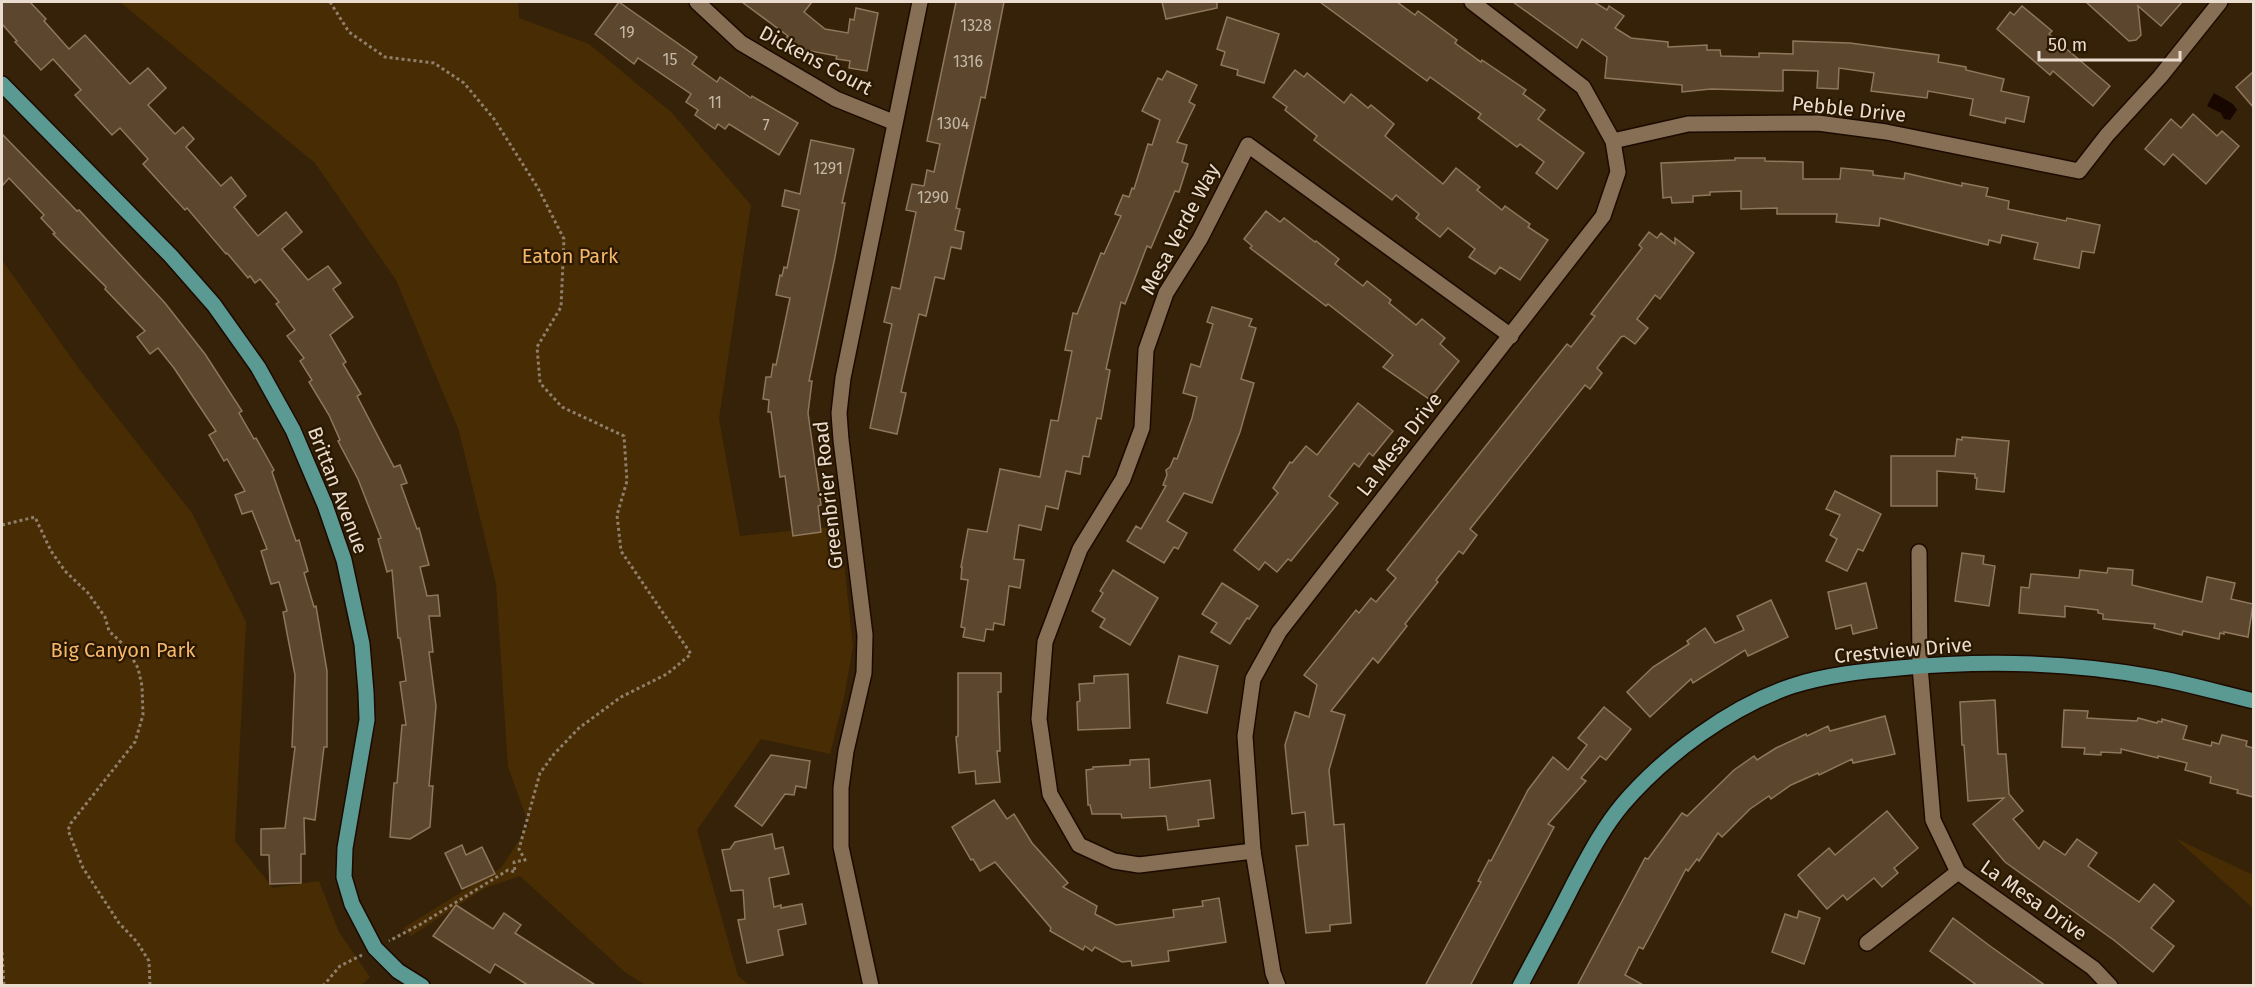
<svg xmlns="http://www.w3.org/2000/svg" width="2255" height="987" font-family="'Fira Sans',sans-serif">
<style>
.green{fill:#482c03}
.water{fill:#180700}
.building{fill:#5c472e;stroke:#8e775d;stroke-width:1.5}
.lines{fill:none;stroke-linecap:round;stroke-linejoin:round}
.minor-casing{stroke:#1c0a00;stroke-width:18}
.major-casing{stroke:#1c0a00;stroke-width:18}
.path{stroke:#8f7f6b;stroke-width:3;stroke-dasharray:3 3;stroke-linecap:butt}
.minor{stroke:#866f55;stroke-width:15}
.major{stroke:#5b9a93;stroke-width:15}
.labels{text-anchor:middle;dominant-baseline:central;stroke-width:4.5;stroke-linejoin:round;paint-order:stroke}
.number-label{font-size:16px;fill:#c6b8a7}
.street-label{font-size:20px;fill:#eaddcf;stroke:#2a1801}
.park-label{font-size:20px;fill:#f5b76b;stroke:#2a1801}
</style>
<rect width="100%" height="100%" fill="#352208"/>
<g class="green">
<path d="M120,2H518L519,18L589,44L672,113L751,205L719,419L740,536L840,526L853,646L844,698L830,754L761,739L697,830L738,976L749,985H646L626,973L520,876L485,888L411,936L403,928L501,868L529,825L508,767L496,584L459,431L396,280L315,163Z"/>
<path d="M2,260L80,370L192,513L246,622L235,841L273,888L319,881L339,932L370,977L362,985H2Z"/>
<path d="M2175,838L2253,875V908Z"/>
</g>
<path class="water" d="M2214,93L2233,104L2237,110L2230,120L2224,119L2221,113L2207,106Z"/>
<g class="building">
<path d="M2,2H30L46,19L44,21L69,49L85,35L130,84L148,68L166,88L148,105L175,134L183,127L194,139L186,147L221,186L231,177L246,196L234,207L258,236L286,212L302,232L282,249L308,280L328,266L341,283L333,289L353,317L330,335L346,362L343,364L361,394L357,396L394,467L400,465L407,483L401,485L417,529L419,528L429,565L420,567L427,596L438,595L440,616H429L433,652H429L436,706L429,786H433L430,827L410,839L390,837L394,783H397L402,725H406L400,682L406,681L400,638H398L392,570L387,572L378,539L381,538L358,479L338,441L340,440L329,415L309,382L312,380L300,361L304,358L287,336L295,330L276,304L279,302L260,279L255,283L250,276L248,278L227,253L226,254L187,208L185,210L143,164L148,159L120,128L112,135L75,95L81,90L53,59L41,70L15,42L17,41L2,24Z"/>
<path d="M619,2L697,57L692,64L717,82L720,77L751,98L752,96L798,123L779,155L729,124L725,129L718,124L715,129L695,115L698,110L686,102L691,94L638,58L634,64L595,34Z"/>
<path d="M742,2H812L804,12L825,29L848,33L850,19L854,20L856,8L878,13L867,71L849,68L850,61L836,59L837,56L806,50L804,53L785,39L788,36Z"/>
<path d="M956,2H1004L985,98L981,97L956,208L960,209L955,230L964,232L961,249L951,247L944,279L935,277L926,316L919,314L901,392L906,393L897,434L870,428L892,324L884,322L892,287L900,289L916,212L906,210L912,184L924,186L927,170L934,172L940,144L927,141Z"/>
<path d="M1162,2H1217V8L1166,19Z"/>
<path d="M1320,2H1397L1415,15L1418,11L1457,40L1455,43L1481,62L1482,60L1526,90L1523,94L1545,110L1538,119L1584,153L1557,189L1536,173L1544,162L1520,144L1517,147L1478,118L1481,114L1430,77L1427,81Z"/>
<path d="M1513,2H1594L1607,10L1609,6L1624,16L1615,28L1631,38L1668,42V47L1707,45V50H1720L1721,56L1759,57V53L1793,54V41L1850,43L1939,55L1938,62L1966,67V70L2004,79L2001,91L2029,97L2024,122L2006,118L2005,123L1970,115L1973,99L1928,91L1927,98L1871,91L1874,73L1839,68L1838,89L1817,88L1818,71L1783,70V91L1711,89L1682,92V85L1605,78L1607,57L1582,39L1577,48Z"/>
<path d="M2086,2H2182L2161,26L2138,6L2141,35L2136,40L2129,41Z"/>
<path d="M2022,6L2052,31L2049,34L2110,86L2093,106L2053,71L2050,75L1997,29L2010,12L2014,15Z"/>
<path d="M1227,17L1279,34L1264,83L1237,75L1238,70L1221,65L1225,52L1217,49Z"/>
<path d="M1295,70L1304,77L1307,73L1344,103L1351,94L1368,108L1371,105L1394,124L1385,136L1443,184L1456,168L1480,187L1477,190L1502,210L1505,206L1530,224L1528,227L1548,240L1520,280L1500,267L1495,274L1469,257L1475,249L1448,228L1440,237L1416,218L1419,214L1396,195L1392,200L1314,140L1317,136L1285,110L1287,107L1273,97Z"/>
<path d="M1167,71L1197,85L1189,102L1195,105L1177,142L1187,145L1182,162L1188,164L1179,192L1175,191L1151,248L1147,246L1125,304L1121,302L1106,369L1110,370L1101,419L1097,418L1089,457L1083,456L1080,474L1066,471L1058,509L1046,506L1041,530L1019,525L1014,559L1024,560L1020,588L1009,586L1004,625L994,623L993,630L986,629L984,641L963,637L965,628L961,627L968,580L961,579L962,567H961L968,529L987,532L1000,469L1040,477L1051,420L1058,421L1072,351L1065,350L1073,313L1077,314L1101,253L1104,254L1121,216L1115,214L1123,195L1129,197L1132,188L1134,189L1148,144L1152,145L1160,120L1142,111L1158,78L1162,80Z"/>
<path d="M2253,72V107L2236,87Z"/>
<path d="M2193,114L2217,136L2222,131L2239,146L2206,184L2173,154L2164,165L2145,149L2171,119L2181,128Z"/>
<path d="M2,134L77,211L79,210L165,303L205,354L242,411L239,413L254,439L256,438L274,470L272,472L296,541L299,540L308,571L304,573L314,607L316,606L327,671V747H324L315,820L304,818L305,854H301V883L270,884L269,855H261V829L285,828L295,747H292L295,675L283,612L287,611L279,582L271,584L261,551L267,549L252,511L242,514L235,495L245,491L227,459L224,461L209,435L216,431L174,368L158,348L150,354L137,337L145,331L105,289L106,287L53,234L55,233L41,218L44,215L9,178L2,186Z"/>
<path d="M811,140L854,149L842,203H845L835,257L809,381H812L808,413L821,505L818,506L821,532L793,536L785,476L780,477L771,412H768L769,400L763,399L766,377H771L773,364L776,365L790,298L776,295L780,275L782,276L784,267L787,268L799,210L782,206L785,190L800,194Z"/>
<path d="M1735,158H1765V161L1803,162V179H1840L1841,168L1873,171V175L1904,179L1905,173L1962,186V183L1988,188L1986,196L2009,201L2008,209L2066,221L2067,218L2100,225L2094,253L2082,251L2079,268L2034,259L2038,243L2002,235L2000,243L1989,240L1988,245L1880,218L1879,226L1836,222L1837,214H1777V208L1741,209V191L1710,192V195L1693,196V202L1672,203L1671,197L1663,198L1661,163L1735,160Z"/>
<path d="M1266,211L1280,222L1284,218L1315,242L1316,241L1339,259L1335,264L1363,286L1367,281L1391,300L1389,303L1416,325L1422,319L1445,338L1440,344L1459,361L1429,399L1383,367L1393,355L1328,304L1326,306L1250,248L1252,246L1244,239Z"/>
<path d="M1649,232L1657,238L1661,233L1675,244V238L1694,253L1660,299L1655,295L1637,319L1648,328L1635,344L1624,336L1621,337L1597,368L1602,373L1590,389L1585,385L1470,529L1477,535L1463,554L1459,551L1436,580L1438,582L1405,624L1407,626L1378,663L1373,658L1331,711L1345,715L1329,770L1334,825L1344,824L1351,923L1330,925V931L1306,933L1296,846L1308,845L1305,812L1292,814L1285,745L1295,712L1309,717L1317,685L1304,675L1356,610L1359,613L1371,598L1376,602L1396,578L1387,570L1567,344L1571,347L1595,316L1591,314L1642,248L1639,245Z"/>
<path d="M1212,307L1252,319L1249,326L1256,328L1241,379L1254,383L1240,432L1212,503L1184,493L1167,521L1187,533L1178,549L1174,547L1164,563L1127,541L1136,526L1141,529L1166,486L1163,485L1167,475L1166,470L1170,467L1174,458L1177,459L1192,418L1197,397L1183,393L1191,364L1200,367L1213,324L1207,322Z"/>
<path d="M1358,403L1393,431L1373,456L1369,453L1359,467L1354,463L1329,496L1338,503L1291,561L1288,559L1277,572L1265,562L1259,570L1234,550L1278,493L1273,488L1290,462L1292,463L1306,446L1317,455Z"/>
<path d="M1962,437L2009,441L2004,492L1976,489L1977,478H1975V474L1937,471V506H1891V456H1955L1957,439L1962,440Z"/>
<path d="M1835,491L1881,514L1863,551L1858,549L1847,571L1826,561L1837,539L1830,535L1840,515L1826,509Z"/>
<path d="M1962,553L1984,556L1983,564L1995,566L1989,606L1955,601Z"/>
<path d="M2108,568L2133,570L2132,585L2202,602L2207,577L2235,583L2231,599L2253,604L2248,637L2224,632V634L2220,633L2219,639L2183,631L2182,635L2154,628L2155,624L2103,619V614L2098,613V610L2065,606V617L2019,613L2021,587L2029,588L2031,574L2079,578L2080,570L2107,573Z"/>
<path d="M1113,570L1158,598L1130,645L1100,627L1105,619L1092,611L1103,593L1100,591Z"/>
<path d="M1222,583L1258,606L1249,619L1247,618L1230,644L1211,632L1217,623L1202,614Z"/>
<path d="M1866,583L1877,628L1853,634L1851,625L1836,629L1828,592Z"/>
<path d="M1771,600L1788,637L1748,656L1745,650L1693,683L1691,679L1650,717L1627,692L1653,667L1689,644L1687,641L1705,628L1715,643L1744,630L1737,616Z"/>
<path d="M1179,656L1218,666L1207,713L1167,703Z"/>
<path d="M958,673H1001V692H998L1000,751H997L1000,782L976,784L975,771L959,773L956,737L958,736Z"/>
<path d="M1128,674L1130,728L1078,730L1077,702L1080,701L1079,684L1094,683V676Z"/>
<path d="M1995,700L1998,754H2006L2009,794L2023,811L2013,819L2039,849L2044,841L2065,855L2077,839L2097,853L2088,866L2139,902L2154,884L2174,901L2151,928L2174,946L2153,972L2115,941L2005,862L1973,824L2004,798L1968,801L1964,745H1962L1960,702Z"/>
<path d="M1604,707L1631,729L1606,760L1600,756L1581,778L1586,781L1548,824L1554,827L1470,986H1425L1481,882L1478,881L1489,860L1491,861L1528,790L1553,757L1568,770L1587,745L1578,738Z"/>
<path d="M2064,710L2088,711L2087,718L2137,721L2138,718L2157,723L2158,721L2162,722V719L2187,726L2183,739L2211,746L2212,742L2219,744L2222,735L2247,741L2246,746L2253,748V797L2237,793L2238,790L2210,783L2211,777L2185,770L2187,763L2158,756V758L2121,749V753L2101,752V755L2084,754L2085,748L2062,747Z"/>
<path d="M1885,716L1895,754L1853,763L1852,759L1819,775L1818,773L1791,785L1771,799L1769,796L1750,809L1722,837L1718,833L1699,861L1697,859L1688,871L1686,869L1643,949L1639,947L1625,975L1645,986H1577L1645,858L1648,859L1682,813L1687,816L1734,770L1754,756L1757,760L1776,748L1806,734L1807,736L1828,726L1830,731Z"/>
<path d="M771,755L810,761L806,788L796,786L794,795L785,794L762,826L735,806Z"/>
<path d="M1149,759L1150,788L1210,780L1214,818L1198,820L1199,826L1168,830L1166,816L1122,818L1121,814H1092L1090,805H1088L1086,770L1093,769V767L1130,765V760Z"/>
<path d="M994,800L1007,819L1014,814L1032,843L1068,883L1063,887L1097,906L1095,914L1116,925L1174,917L1173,910L1203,906L1202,901L1219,898L1226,942L1168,951L1169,961L1132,966L1131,961L1122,962L1095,947L1092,951L1085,946L1083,950L1050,931L1051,928L995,862L980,871L973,859L971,860L952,827Z"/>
<path d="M1887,811L1918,848L1894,868L1898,873L1882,887L1874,878L1847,900L1843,895L1827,909L1798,875L1829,848L1835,855Z"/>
<path d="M772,834L775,849L783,847L789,874L769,878L774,907L781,905V908L802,904L806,924L778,930L783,955L747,963L738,920L745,919L743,890L731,891L722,850L730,849L735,842Z"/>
<path d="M462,845L466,855L482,847L495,874L462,889L445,853Z"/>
<path d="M456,905L493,929L504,913L521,925L515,933L597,986H529L495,964L490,973L433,936Z"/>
<path d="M1799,911L1820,918L1804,964L1772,952L1785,914L1797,918Z"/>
<path d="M1953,918L1990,946L2046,986H1978L1930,951Z"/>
</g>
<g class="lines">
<defs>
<g id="minor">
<path d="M697,2L741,43L836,99L893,122"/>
<path d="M1613,141L1688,124L1818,123L1886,132L2079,171L2107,135L2160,77L2220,2"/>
<path d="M1919,552L1920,666L1933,820L1958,872L2093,968L2110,986"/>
<path d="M1253,851L1139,865L1114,861L1079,845L1050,794L1039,719L1045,642L1080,549L1123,479L1142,428L1146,350L1166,293L1200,239L1248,145L1511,336"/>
<path d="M1867,943L1958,872"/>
<path d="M871,986L841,847V788L846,751L864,673L865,635L841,440L839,413L843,378L920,2"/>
<path d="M1278,986L1273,973L1253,851L1245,736L1253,679L1279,632L1603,216L1618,172L1613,141L1583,87L1472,2"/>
</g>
<g id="major">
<path d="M2,84L171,256L214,305L258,367L293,430L325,505L344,560L362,644L366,692L367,720L345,848L344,877L352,904L375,948L398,971L422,986"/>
<path d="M1520,986C1538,952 1556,919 1573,885C1588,857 1602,829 1623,804C1665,755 1730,707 1792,686C1826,675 1863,671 1899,668C1983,660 2069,662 2152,677C2186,683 2220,693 2254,701"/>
</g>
</defs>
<use href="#minor" class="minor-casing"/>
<use href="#major" class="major-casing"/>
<g class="path">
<path d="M330,2L349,32L385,57L434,63L464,83L494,119L538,188L564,239L561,307L537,347L540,383L562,407L624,436L627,481L617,515L621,551L691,654L667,674L621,697L579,728L554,754L540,773L519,849L525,860L514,862L515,872L508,870L421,924L389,941"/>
<path d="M2,525L35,517L51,551L65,571L88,593L105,617L109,631L125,646L138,668L142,686L143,715L135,742L71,823L68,830L83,868L119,923L137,942L149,961L150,986"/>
<path d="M2,952L4,986"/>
<path d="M323,986L340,966L362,955"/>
</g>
<use href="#minor" class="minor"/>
<use href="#major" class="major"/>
</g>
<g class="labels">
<g class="number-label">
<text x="976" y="25">1328</text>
<text x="627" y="32">19</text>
<text x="670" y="59">15</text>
<text x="968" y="61">1316</text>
<text x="715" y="102">11</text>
<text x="953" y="123">1304</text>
<text x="766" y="125">7</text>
<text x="828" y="168">1291</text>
<text x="933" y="197">1290</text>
</g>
<g class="street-label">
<text transform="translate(816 60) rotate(28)">Dickens Court</text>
<text transform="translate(1849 109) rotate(6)">Pebble Drive</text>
<text transform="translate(1180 229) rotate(-62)">Mesa Verde Way</text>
<text transform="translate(1399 444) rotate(-52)">La Mesa Drive</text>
<text transform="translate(338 490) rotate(69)">Brittan Avenue</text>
<text transform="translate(828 495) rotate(-96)">Greenbrier Road</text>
<text transform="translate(1903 650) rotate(-5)">Crestview Drive</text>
<text transform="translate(2034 900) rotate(35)">La Mesa Drive</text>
</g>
<g class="park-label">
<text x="570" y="256">Eaton Park</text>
<text x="123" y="650">Big Canyon Park</text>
</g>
</g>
<rect width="2255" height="987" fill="none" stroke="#eaddcf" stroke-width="6"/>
<path d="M2039 51v9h141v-9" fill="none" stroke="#eaddcf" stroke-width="3"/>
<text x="2048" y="51" font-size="18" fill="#eaddcf" stroke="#2a1801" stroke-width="4.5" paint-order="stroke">50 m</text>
</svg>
